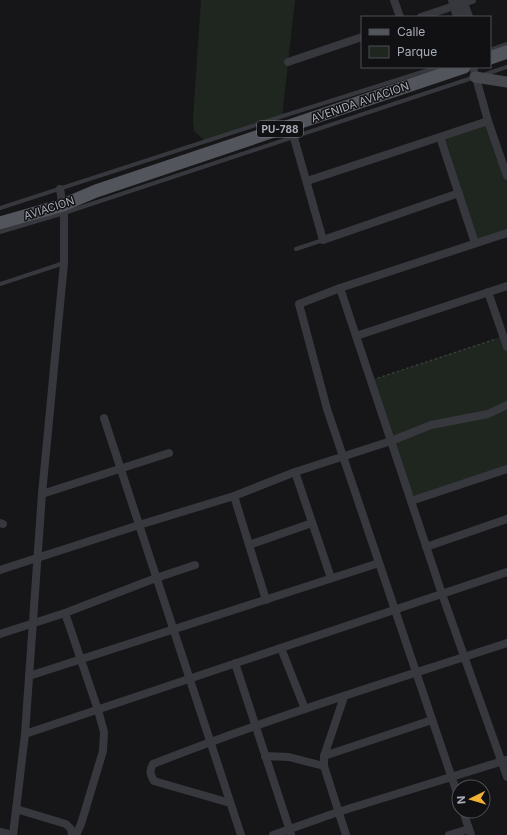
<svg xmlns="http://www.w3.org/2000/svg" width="507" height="835" font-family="Inter,sans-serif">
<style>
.green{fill:#1e261f}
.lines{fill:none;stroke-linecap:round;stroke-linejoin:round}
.path{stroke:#3d3f44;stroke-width:1.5;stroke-dasharray:2 3;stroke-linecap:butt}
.service{stroke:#37383d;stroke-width:4}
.minor{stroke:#37383d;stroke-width:8}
.tertiary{stroke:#37383d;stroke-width:10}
.secondary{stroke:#45474d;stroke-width:11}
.primary{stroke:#53555c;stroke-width:13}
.labels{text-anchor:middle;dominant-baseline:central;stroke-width:3;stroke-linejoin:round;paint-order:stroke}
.shield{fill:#111113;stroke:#7b7e86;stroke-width:1}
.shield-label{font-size:10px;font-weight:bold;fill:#a8adb8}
.street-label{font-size:11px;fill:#a8adb8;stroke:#111113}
</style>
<rect width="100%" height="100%" fill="#161618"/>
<g class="green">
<path d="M201,0H295L282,117L208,143L194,131L193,119Z"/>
<path d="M488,121L507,176V233L475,243L440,137Z"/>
<path d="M503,336L507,347V469L411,501L371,380Z"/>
</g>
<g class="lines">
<path class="path" d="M378,378L496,339"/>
<g class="service">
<path d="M490,50L507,44"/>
<path d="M483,75L507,67"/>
<path d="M0,208L283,116L438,67"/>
<path d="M0,232L64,213L475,77"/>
<path d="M296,249L323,240"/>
<path d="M0,284L64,263"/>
</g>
<g class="minor">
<path d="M394,0L400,17"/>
<path d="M421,17L472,0"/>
<path d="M288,62L362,37"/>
<path d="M473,67L488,121L507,176"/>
<path d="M440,137L475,243"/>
<path d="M294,138L323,240L459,193"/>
<path d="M307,181L488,121"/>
<path d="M340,288L442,594L507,777"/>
<path d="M488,292L507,347"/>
<path d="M356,336L507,286"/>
<path d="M104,418L241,835"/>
<path d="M295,472L331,578"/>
<path d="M42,494L169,453"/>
<path d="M234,496L266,600"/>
<path d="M411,501L507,469"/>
<path d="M0,523L3,524"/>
<path d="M249,545L312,523"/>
<path d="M426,547L507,519"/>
<path d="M0,570L139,525L234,496L295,472L391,441L431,425L488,414L507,405"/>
<path d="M65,613L98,710L104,732L103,751L81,824L76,835"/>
<path d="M0,634L65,613L156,578L195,565"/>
<path d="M281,648L305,709"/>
<path d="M235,663L291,834"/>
<path d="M29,676L379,563"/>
<path d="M344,697L324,756V766L346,835"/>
<path d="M25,734L507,572"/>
<path d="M265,756L289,757L324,766"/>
<path d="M324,756L432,720"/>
<path d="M459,799L327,409L299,304L340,288L507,233"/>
<path d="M230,803L154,781C150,774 149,771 153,764C269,718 388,682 507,643"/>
<path d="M16,809L66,824L71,829L72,835"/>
<path d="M463,811L471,835"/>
<path d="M0,832L13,835"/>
<path d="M13,835L25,734L42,494L64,263V213L60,189"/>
<path d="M273,835L338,812L506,760"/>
<path d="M449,835L469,829"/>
</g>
<g class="tertiary">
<path d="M453,0L458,17"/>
<path d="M462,0L468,17"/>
</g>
<path class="secondary" d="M475,77L507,82"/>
<g class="primary">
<path d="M490,58L507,52"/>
<path d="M0,223L63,205L96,191L464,67"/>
</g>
</g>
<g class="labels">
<rect class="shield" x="257" y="121" width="46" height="16" rx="3"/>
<g class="shield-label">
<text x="280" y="129">PU-788</text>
</g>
<g class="street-label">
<text transform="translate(360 102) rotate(-19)">AVENIDA AVIACION</text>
<text transform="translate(49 208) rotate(-18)">AVIACION</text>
</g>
</g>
<rect x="361" y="16" width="130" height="52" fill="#111113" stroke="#4d4f55"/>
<rect x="369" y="29" width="20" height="6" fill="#53555c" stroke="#4d4f55"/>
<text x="397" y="36" font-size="12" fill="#a8adb8">Calle</text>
<rect x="369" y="46" width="20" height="12" fill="#1e261f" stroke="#4d4f55"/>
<text x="397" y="56" font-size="12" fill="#a8adb8">Parque</text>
<g transform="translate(471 799) rotate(265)"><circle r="19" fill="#111113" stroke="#4d4f55"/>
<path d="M0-3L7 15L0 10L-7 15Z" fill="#f2b134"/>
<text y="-6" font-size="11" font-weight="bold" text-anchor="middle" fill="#a8adb8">N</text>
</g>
</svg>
